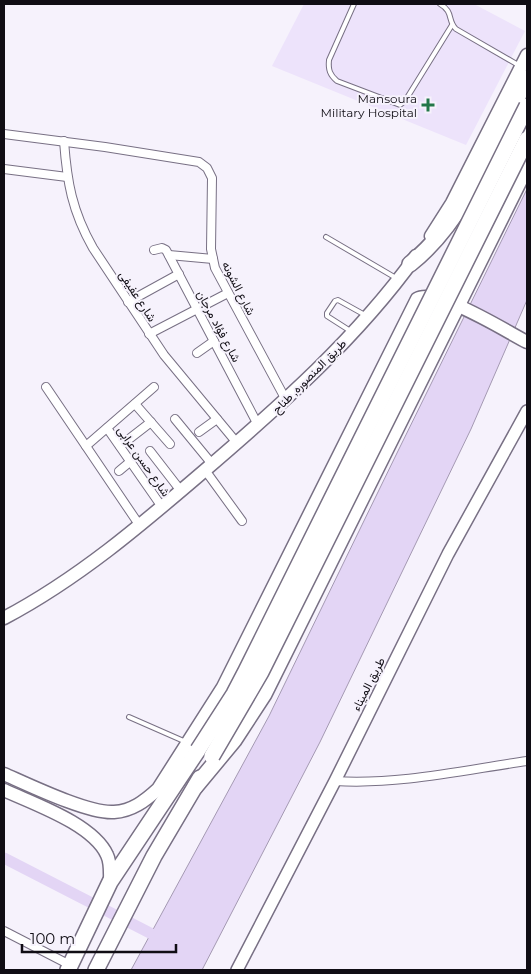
<svg xmlns="http://www.w3.org/2000/svg" width="531" height="974" font-family="Montserrat,Vazirmatn,sans-serif">
<style>
.built{fill:#ede3fb}
.water{fill:#e3d5f5;stroke:#a499b2}
.lines{fill:none;stroke-linecap:round;stroke-linejoin:round}
.canal{stroke:#e3d5f5;stroke-width:11}
.lane-casing{stroke:#787084;stroke-width:6}
.street-casing{stroke:#787084;stroke-width:10}
.secondary-casing{stroke:#787084;stroke-width:14}
.primary-casing{stroke:#787084;stroke-width:15}
.highway-casing{stroke:#787084;stroke-width:18}
.lane{stroke:#fff;stroke-width:4}
.street{stroke:#fff;stroke-width:8}
.secondary{stroke:#fff;stroke-width:11}
.primary{stroke:#fff;stroke-width:12}
.highway{stroke:#fff;stroke-width:15}
.highway-bridge-casing{stroke:#787084;stroke-width:18;stroke-linecap:butt}
.highway-bridge{stroke:#fff;stroke-width:15}
.poi-dot{fill:#237749;stroke:#f6f2fc;stroke-width:2}
.labels{text-anchor:middle;dominant-baseline:central;stroke-width:4;stroke-linejoin:round;paint-order:stroke}
.poi-label{font-size:12px;fill:#100d14;stroke:#f6f2fc;text-anchor:end}
.street-label{font-size:12px;fill:#100d14;stroke:#f6f2fc}
</style>
<rect width="100%" height="100%" fill="#f6f2fc"/>
<path class="built" d="M304,4H474L525,31L466,145L272,66Z"/>
<path class="water" d="M527,189V300L471,429L320,742L202,970H131L269,716L397,453Z"/>
<g class="lines">
<path class="canal" d="M4,858L150,933"/>
<defs>
<g id="lane">
<path d="M354,4L329,60C328,70 330,75 337,81L400,105L405,101L452,25"/>
<path d="M440,4C454,12 447,20 456,29L520,66"/>
<path d="M326,237L396,278"/>
<path d="M352,332L327,316V313L335,301L338,300L365,315"/>
<path d="M129,717L186,742"/>
</g>
<g id="street">
<path d="M4,134L105,147L199,162L207,168L212,178L211,249L215,268L286,400"/>
<path d="M64,141C67,182 72,211 93,248L164,355L237,443"/>
<path d="M4,169L67,177"/>
<path d="M154,250L162,248L166,250L258,425"/>
<path d="M169,255L213,259"/>
<path d="M128,302L179,274"/>
<path d="M149,334L228,293"/>
<path d="M197,353L214,341"/>
<path d="M46,387L140,526"/>
<path d="M135,404L170,444"/>
<path d="M175,419L212,464"/>
<path d="M107,428L162,507"/>
<path d="M199,432L217,419"/>
<path d="M86,446L154,387"/>
<path d="M120,446L151,422"/>
<path d="M150,451L181,491"/>
<path d="M205,470L242,521"/>
<path d="M119,471L131,461"/>
<path d="M335,781C399,785 464,770 527,761"/>
<path d="M4,931L70,965"/>
</g>
<path id="secondary" d="M237,970L335,781L448,554L527,411"/>
<g id="primary">
<path d="M515,149L527,123"/>
<path d="M431,236L452,203L527,55"/>
<path d="M4,618C78,579 141,525 204,471C281,405 357,338 416,256"/>
<path d="M4,774C29,785 89,814 114,812C132,811 145,801 158,789L223,687L417,299C437,287 507,332 527,342"/>
<path d="M4,790C34,804 93,824 107,855C111,863 110,873 110,882"/>
</g>
<g id="highway">
<path d="M410,264C465,221 496,140 527,78"/>
<path d="M195,787L234,740L264,694L527,165"/>
<path d="M68,970L110,882L198,750"/>
<path d="M96,970L154,856L200,778"/>
</g>
</defs>
<use href="#lane" class="lane-casing"/>
<use href="#street" class="street-casing"/>
<use href="#secondary" class="secondary-casing"/>
<use href="#primary" class="primary-casing"/>
<use href="#highway" class="highway-casing"/>
<use href="#lane" class="lane"/>
<use href="#street" class="street"/>
<use href="#secondary" class="secondary"/>
<use href="#primary" class="primary"/>
<use href="#highway" class="highway"/>
<defs>
<g id="highway-bridge">
<path d="M198,750L234,694L246,671L527,106"/>
<path d="M212,756L261,672L527,139"/>
</g>
</defs>
<use href="#highway-bridge" class="highway-bridge-casing"/>
<use href="#highway-bridge" class="highway-bridge"/>
</g>
<path class="poi-dot" d="M425.5 97.5h5v5h5v5h-5v5h-5v-5h-5v-5h5z"/>
<g class="labels">
<g class="poi-label">
<text x="417" y="98">Mansoura<tspan x="417" dy="14">Military Hospital</tspan></text>
</g>
<g class="street-label">
<text transform="translate(239 288) rotate(63)">شارع الشونه</text>
<text transform="translate(138 296) rotate(57)">شارع عفيفى</text>
<text transform="translate(219 326) rotate(62)">شارع فؤاد مرجان</text>
<text transform="translate(309 376) rotate(-45)">طريق المنصوره, طناح</text>
<text transform="translate(144 461) rotate(55)">شارع حسن عرابى</text>
<text transform="translate(368 684) rotate(-63)">طريق الميناء</text>
</g>
</g>
<rect width="531" height="974" fill="none" stroke="#100d14" stroke-width="10"/>
<path d="M22 944v8h154v-8" fill="none" stroke="#100d14" stroke-width="2.5"/>
<text x="30" y="944" font-size="15" fill="#100d14" stroke="#f6f2fc" stroke-width="4" paint-order="stroke">100 m</text>
</svg>
